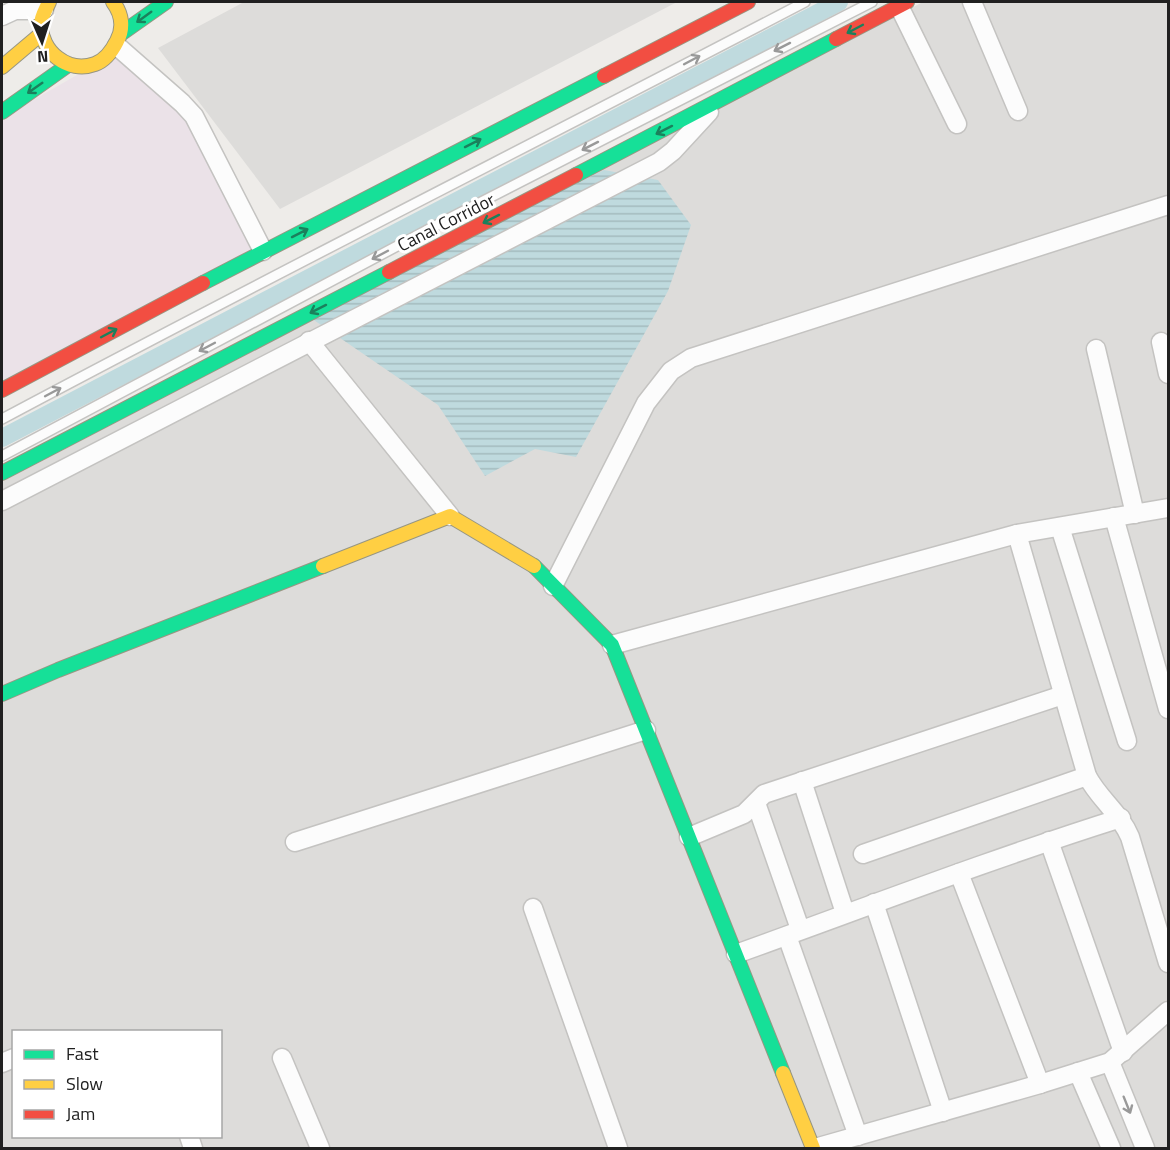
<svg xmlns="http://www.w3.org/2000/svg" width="1170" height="1150" font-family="'Titillium Web',sans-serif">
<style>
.residential{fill:#dddcda;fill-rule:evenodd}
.industrial{fill:#ebe2e8}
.water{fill:url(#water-rules)}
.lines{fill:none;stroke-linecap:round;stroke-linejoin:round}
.canal{stroke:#bfdade;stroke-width:18}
.lane-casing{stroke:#c4c3c1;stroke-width:12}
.street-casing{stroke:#c4c3c1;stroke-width:21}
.fast-casing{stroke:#979682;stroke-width:16}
.slow-casing{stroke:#979682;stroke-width:16}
.jam-casing{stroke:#979682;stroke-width:16}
.lane{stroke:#fcfcfc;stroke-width:9}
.street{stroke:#fcfcfc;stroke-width:18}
.fast{stroke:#16e098;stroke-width:14}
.slow{stroke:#ffcf43;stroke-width:14}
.jam{stroke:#f24e42;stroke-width:14}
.oneway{stroke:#1b805c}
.oneway2{stroke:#999}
.labels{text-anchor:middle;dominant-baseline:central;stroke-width:6;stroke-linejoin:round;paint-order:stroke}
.street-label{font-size:18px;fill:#202020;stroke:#fff}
</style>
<defs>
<pattern id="water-rules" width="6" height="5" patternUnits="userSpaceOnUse" patternTransform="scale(1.5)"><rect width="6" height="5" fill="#bfdade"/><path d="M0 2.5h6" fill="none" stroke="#a4bbbe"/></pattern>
</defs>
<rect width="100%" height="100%" fill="#eeece9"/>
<g class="residential">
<path d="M244,2H677L280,209L158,48Z"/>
<path d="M923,2H1168V1148H2V482ZM14,1032H220V1136H14Z"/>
</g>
<path class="industrial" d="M117,52L180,106L257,249L2,388V118Z"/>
<path class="water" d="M604,170L658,180L691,225L668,291L576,457L535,449L485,476L438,405L305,314Z"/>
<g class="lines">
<path class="canal" d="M2,438L839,2"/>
<defs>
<g id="lane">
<path d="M2,419C268,277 537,142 805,2"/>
<path d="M2,456L448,219L872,2"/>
</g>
<g id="street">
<path d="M972,2L1018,111"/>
<path d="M899,6L957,124"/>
<path d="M2,16L15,10H44"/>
<path d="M117,46L182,103L194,116L263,251"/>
<path d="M309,341L450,516"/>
<path d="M1161,342L1168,374"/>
<path d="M1096,349L1135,514"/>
<path d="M2,501L659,162L673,151L709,112"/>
<path d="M1114,517L1168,709"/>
<path d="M1060,527L1127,741"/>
<path d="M1017,534L1087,776C1099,799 1120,813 1130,837L1168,963"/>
<path d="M553,586L646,403L671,371L691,358L1168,205"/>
<path d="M612,645L1017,534L1168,508"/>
<path d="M802,781L845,913"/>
<path d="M756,803L800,929"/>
<path d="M689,837L744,814L764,794L1063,695"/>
<path d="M1049,841L1123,1052"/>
<path d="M295,842L646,730"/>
<path d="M863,854L1087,776"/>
<path d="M959,873L1040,1084"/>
<path d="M874,903L943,1112"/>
<path d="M533,908L618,1148"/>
<path d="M787,936L858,1136"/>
<path d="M736,954C864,908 991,859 1121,818"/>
<path d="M282,1058L320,1148"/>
<path d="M1110,1062L1145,1148"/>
<path d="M2,1063L14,1058"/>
<path d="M1078,1072L1111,1148"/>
<path d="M189,1136L193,1148"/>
<path d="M815,1148L1040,1084L1110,1062L1168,1011"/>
</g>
<g id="fast">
<path d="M122,33L166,2"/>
<path d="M2,112L68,65"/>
<path d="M576,175L836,39"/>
<path d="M203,283L604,76"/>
<path d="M2,473L389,272"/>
<path d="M534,566L612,645L783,1073"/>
<path d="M2,694L58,670L323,566"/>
</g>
<g id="slow">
<path d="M49,2C46,9 41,17 41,24C40,51 68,74 95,64C106,60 112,51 117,41C124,28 122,14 113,2"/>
<path d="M2,67L41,34"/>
<path d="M323,566L450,516L534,566"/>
<path d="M783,1073L813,1148"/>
</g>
<g id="jam">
<path d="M836,39L907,2"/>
<path d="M604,76L748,2"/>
<path d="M389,272L576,175"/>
<path d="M2,390L203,283"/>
</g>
</defs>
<use href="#lane" class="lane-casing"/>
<use href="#street" class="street-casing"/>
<use href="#fast" class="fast-casing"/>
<use href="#slow" class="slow-casing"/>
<use href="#jam" class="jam-casing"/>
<use href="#lane" class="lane"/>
<use href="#street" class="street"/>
<use href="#fast" class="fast"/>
<use href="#slow" class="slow"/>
<use href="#jam" class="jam"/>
</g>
<defs><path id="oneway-shaft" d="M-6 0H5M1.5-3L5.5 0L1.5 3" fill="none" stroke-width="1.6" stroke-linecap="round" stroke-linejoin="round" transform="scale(1.5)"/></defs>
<g class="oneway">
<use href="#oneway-shaft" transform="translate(144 17) rotate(144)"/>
<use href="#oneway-shaft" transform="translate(855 29) rotate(152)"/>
<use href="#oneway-shaft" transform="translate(35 88) rotate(145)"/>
<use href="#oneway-shaft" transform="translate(664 130) rotate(153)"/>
<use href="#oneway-shaft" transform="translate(473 143) rotate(-27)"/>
<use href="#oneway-shaft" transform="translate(491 219) rotate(153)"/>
<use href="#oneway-shaft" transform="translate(300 233) rotate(-27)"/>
<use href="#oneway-shaft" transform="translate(318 309) rotate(153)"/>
<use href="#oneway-shaft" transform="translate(109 333) rotate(-28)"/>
</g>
<g class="oneway2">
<use href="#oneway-shaft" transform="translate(782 47) rotate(153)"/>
<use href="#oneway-shaft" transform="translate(692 60) rotate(-28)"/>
<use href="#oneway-shaft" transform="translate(590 146) rotate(153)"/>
<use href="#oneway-shaft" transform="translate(380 255) rotate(152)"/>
<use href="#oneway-shaft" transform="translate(207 347) rotate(152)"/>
<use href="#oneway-shaft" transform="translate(53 392) rotate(-28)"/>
<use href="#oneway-shaft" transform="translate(1127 1105) rotate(68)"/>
</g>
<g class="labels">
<g class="street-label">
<text transform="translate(446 222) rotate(-27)">Canal Corridor</text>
</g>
</g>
<rect width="1170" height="1150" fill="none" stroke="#202020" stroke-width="6"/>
<rect x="12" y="1030" width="210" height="108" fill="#ffffff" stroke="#a6a6a6" stroke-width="1.5"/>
<rect x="24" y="1050" width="30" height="9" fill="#16e098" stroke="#a6a6a6" stroke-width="1.5"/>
<text x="66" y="1060" font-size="18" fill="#202020">Fast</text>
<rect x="24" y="1080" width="30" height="9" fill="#ffcf43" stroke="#a6a6a6" stroke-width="1.5"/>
<text x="66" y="1090" font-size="18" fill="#202020">Slow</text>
<rect x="24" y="1110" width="30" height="9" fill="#f24e42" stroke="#a6a6a6" stroke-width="1.5"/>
<text x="66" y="1120" font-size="18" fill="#202020">Jam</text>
<g transform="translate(42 42) rotate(177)" stroke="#ffffff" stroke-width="4.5" paint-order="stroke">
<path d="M0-4.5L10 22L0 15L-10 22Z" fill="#202020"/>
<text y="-9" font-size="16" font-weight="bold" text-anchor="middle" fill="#202020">N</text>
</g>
</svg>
